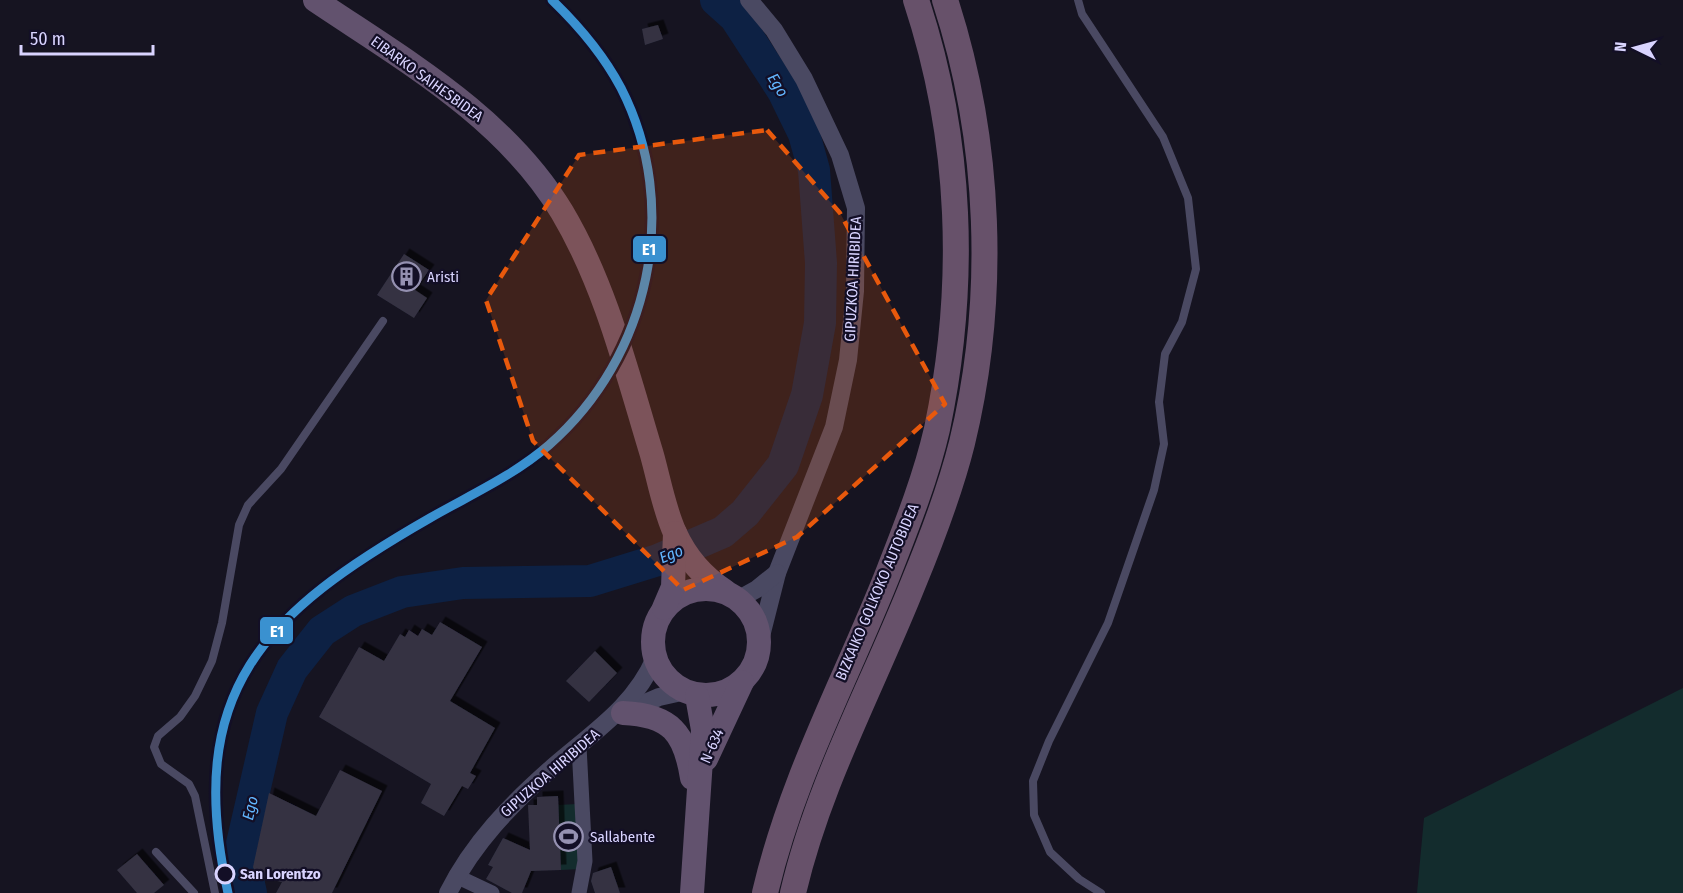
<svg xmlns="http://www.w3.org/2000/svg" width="1683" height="893" font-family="'Fira Sans Condensed',sans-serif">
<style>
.green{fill:#132c2d}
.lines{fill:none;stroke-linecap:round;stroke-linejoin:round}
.river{stroke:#0d2144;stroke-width:32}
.building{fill:#343243;filter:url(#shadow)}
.service{stroke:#4a4962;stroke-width:8}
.minor{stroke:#4a4962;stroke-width:15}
.tertiary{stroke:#4a4962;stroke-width:18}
.trunk{stroke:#62526e;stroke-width:24}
.motorway{stroke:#67516a;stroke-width:26}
.rail-1-casing{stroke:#130f26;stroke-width:14}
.rail-1{stroke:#3a91d0;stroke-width:9}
.marked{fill:#e8590c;fill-opacity:0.2;stroke:#e8590c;stroke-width:4.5;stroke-dasharray:12 8;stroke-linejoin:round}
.stop-dot{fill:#130f26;stroke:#d9d4ff;stroke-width:3}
.labels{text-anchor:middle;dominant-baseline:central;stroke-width:4.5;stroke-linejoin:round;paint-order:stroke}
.street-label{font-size:15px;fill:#d9d4ff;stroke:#130f26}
.poi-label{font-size:15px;fill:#d9d4ff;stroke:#130f26;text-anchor:start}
.stop-label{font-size:15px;font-weight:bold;fill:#d9d4ff;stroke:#130f26;text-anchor:start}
.water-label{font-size:16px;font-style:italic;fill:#62b6ff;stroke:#130f26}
.line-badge{stroke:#130f26;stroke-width:2}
.badge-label{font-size:16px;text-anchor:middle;font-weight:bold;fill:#fff}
</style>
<defs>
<filter id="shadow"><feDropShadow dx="5.5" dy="-5.5" stdDeviation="0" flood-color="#0009"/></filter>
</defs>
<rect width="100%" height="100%" fill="#161421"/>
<g class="green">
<path d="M1683,688V893H1417L1424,818Z"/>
<path d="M577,804L580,869L561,870L558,805Z"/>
</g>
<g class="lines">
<path class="river" d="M251,893L241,848L272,713L292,669L322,631L353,611L402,592L463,583L590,581L658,560L723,532L745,513L783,465L807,395L820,323L821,263L814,170L804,134L783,91L735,17L716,0"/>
</g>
<g class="building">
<path d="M658,25L663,39L645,45L642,29Z"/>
<path d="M404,254L429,270L415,290L427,298L414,318L377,295Z"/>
<path d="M440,622L482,647L450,701L495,728L470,773L476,776L468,789L462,786L444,816L421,803L431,784L319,717L359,647L384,661L400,634L405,637L409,630L418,636L422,629L432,635Z"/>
<path d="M595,651L617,673L589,702L566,681Z"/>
<path d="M340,770L382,791L332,893H276L282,882L257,877L253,867L269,793L316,816Z"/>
<path d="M558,796L561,870L531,871L522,893H512L486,879L493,867L488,865L503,838L530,850L528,805H537V797Z"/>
<path d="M137,854L164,885L154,893H137L117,870Z"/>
<path d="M611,867L620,893H595L591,881L593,873Z"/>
</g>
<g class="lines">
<g class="service">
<path d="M1078,0L1082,14L1163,137L1188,198L1196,269L1182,322L1165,354L1159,402L1164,444L1154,490L1108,623L1049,741L1033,781L1034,815L1050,852L1079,879L1101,893"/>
<path d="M156,852L194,893"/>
<path d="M215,893L195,796L189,784L161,764L154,747L158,736L180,717L195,696L212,661L222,623L239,525L248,505L281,469L383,321"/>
</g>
<g class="minor">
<path d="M456,876L492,893"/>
<path d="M579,893L585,861L579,746"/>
</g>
<g class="tertiary">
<path d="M749,0L774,30L804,79L840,155L856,208L855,291L848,360L834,427L777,573L760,640"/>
<path d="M739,599L757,589L777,573"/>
<path d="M622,713L659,697L686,691"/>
<path d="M448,893C473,843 511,804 553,767C592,733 634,707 655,658"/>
</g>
<g class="trunk">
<path d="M315,0C404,60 505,117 562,212C606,286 627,373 652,455C659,480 664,509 675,533C686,557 703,577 725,591"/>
<circle cx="706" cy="642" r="53"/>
<path d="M664,608L673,587L675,533"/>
<path d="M623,713C671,715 685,733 692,778"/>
<path d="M706,759L742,682"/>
<path d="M692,893L703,730L697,696"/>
</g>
<g class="motorway">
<path d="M765,893C792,777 846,680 889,571C907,525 926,477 937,429C967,285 962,139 916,0"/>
<path d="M793,893C818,785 872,687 913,584C932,538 950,491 962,443C997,299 991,141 945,0"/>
</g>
<defs>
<path id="rail-1" d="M228,893C183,690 264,613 430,518C470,495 513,476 549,445C650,357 682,207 621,88C603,54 579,26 552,0"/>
</defs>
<use href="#rail-1" class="rail-1-casing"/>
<use href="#rail-1" class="rail-1"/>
</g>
<path class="marked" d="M767,130L840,213L945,404L797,537L683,590L533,441L486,300L579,155Z"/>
<defs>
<symbol id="building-ring" viewBox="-11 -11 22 22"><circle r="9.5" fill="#130f26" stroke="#9591b1" stroke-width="1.5"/><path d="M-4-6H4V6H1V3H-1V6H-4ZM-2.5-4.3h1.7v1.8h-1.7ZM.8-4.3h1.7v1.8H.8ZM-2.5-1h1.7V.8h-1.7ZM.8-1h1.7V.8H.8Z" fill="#9591b1"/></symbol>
<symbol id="stadium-ring" viewBox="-11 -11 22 22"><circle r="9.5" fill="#130f26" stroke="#9591b1" stroke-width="1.5"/><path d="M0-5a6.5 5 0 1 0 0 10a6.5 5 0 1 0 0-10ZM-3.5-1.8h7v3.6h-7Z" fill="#9591b1"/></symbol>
</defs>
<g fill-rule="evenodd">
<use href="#building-ring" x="390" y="260" width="33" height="33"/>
<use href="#stadium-ring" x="552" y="820" width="33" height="33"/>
</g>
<circle class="stop-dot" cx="225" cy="874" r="9"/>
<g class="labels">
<g class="street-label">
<text transform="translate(427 79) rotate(36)">EIBARKO SAIHESBIDEA</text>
<text transform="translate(853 279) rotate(-87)">GIPUZKOA HIRIBIDEA</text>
<text transform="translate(877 592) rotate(-67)">BIZKAIKO GOLKOKO AUTOBIDEA</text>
<text transform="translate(712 746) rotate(-66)">N-634</text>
<text transform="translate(550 773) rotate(-41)">GIPUZKOA HIRIBIDEA</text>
</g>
<g class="poi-label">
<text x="427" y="277">Aristi</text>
<text x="590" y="837">Sallabente</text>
</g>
<g class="stop-label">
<text x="240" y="874">San Lorentzo</text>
</g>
<g class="water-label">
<text transform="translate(778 85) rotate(59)">Ego</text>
<text transform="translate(671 554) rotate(-22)">Ego</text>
<text transform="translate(250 808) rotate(-77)">Ego</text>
</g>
</g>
<g class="line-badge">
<rect x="632" y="235" width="35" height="28" rx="6" fill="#3a91d0"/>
<rect x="259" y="616" width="35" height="29" rx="6" fill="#3a91d0"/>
</g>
<g class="badge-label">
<text x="649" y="255">E1</text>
<text x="277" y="637">E1</text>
</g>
<g transform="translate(1635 48) rotate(275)" stroke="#130f26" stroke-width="4.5" paint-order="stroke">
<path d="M0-4.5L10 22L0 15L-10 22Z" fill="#d9d4ff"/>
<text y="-9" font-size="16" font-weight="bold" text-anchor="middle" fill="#d9d4ff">N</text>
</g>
<path d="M21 45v9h132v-9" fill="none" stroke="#d9d4ff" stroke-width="3"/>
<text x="30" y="45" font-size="18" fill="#d9d4ff" stroke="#130f26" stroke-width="4.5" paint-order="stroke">50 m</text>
</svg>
